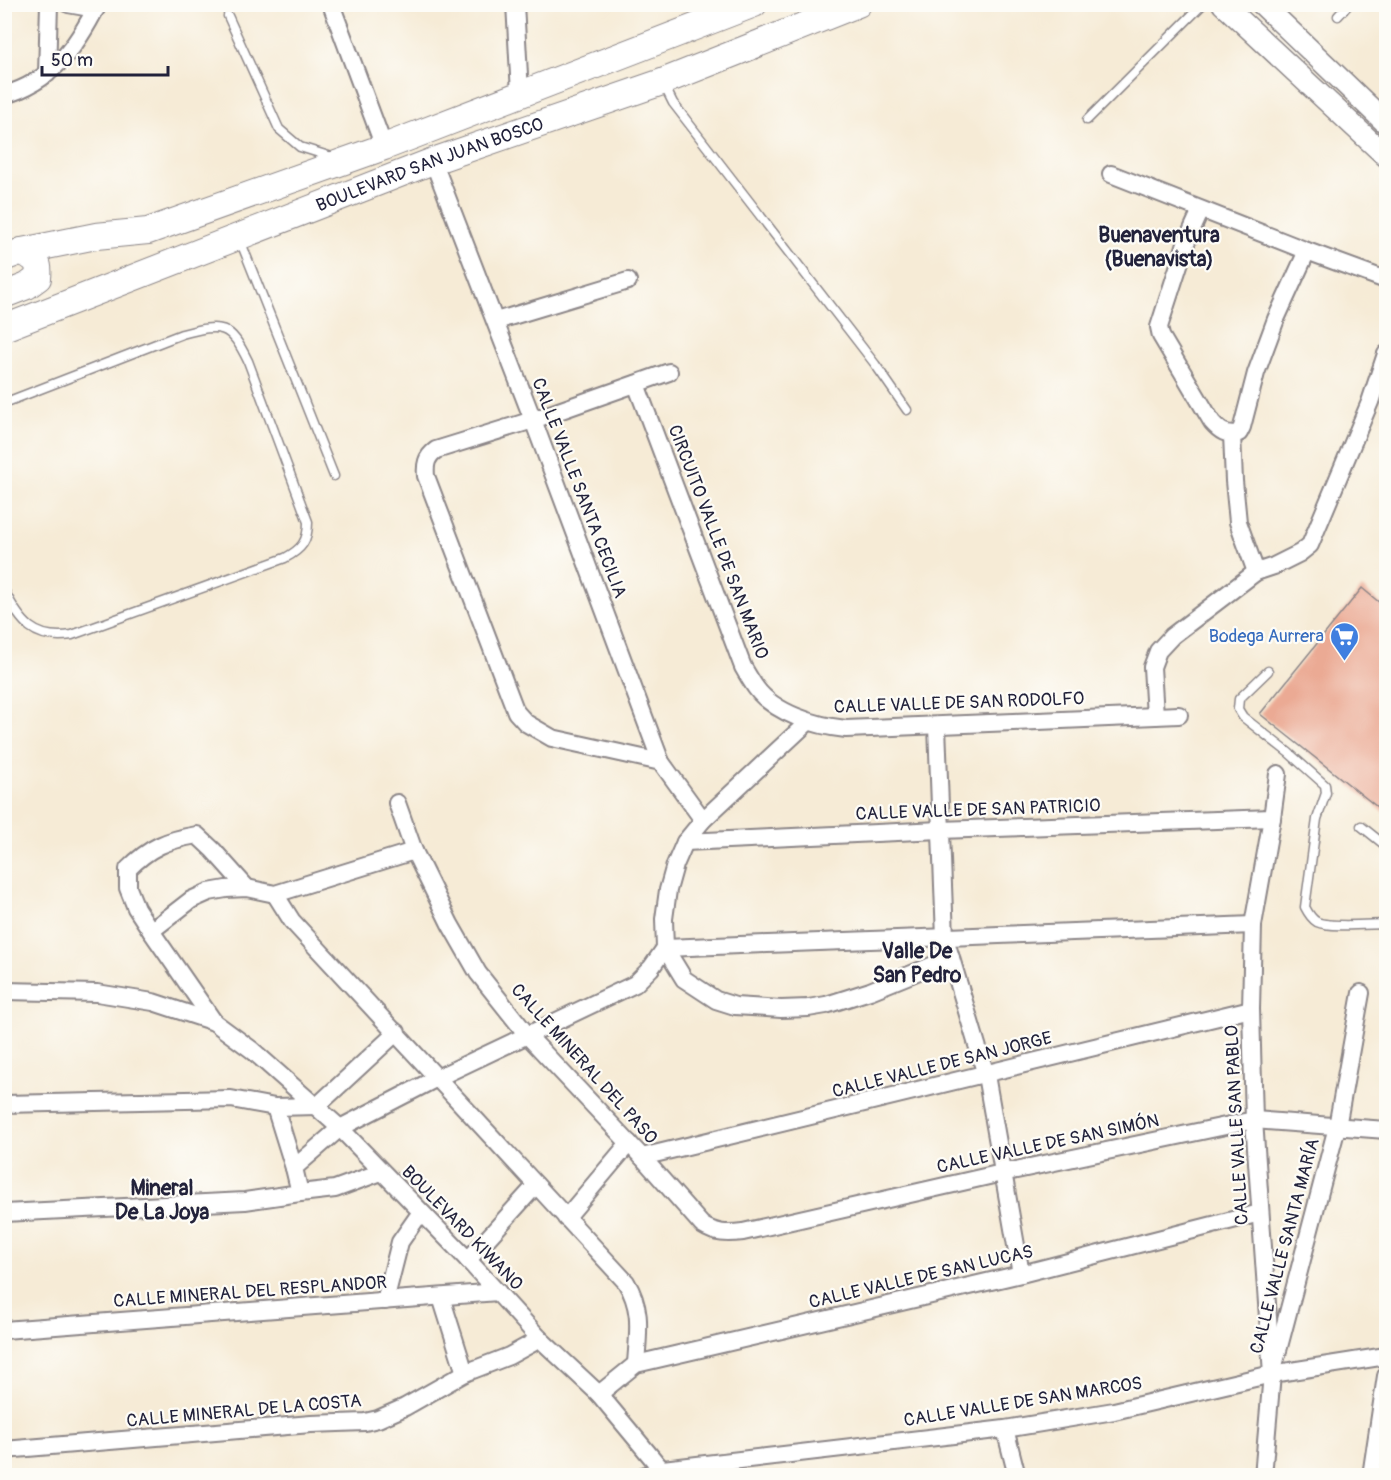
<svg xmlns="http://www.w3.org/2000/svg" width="1391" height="1480" font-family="Pangolin,sans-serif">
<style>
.building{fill:#ebaa94}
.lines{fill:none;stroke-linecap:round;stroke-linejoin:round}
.service-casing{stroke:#8c8688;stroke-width:11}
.minor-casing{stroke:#8c8688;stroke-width:20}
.tertiary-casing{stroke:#8c8688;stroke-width:24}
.primary-casing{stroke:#8c8688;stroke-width:28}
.service{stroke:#fff;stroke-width:8}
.minor{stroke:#fff;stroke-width:16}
.tertiary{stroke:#fff;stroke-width:21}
.primary{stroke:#fff;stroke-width:26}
.labels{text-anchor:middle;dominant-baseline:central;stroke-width:4.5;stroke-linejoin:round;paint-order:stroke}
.street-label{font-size:18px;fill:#22223b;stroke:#fdfcf7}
.shop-label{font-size:18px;fill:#366cbe;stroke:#fdfcf7;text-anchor:end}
.quarter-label{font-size:21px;font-weight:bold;fill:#22223b;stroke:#fdfcf7}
</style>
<rect width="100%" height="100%" fill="#fdfcf7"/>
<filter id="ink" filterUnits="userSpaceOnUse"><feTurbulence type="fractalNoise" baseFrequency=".0167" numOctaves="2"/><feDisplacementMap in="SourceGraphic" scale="12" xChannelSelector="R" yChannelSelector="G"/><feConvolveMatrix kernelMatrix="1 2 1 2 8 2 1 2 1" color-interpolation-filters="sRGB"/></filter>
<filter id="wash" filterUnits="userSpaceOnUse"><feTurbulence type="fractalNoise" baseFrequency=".008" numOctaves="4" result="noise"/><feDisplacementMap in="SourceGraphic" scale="24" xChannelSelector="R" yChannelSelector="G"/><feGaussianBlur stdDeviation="1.35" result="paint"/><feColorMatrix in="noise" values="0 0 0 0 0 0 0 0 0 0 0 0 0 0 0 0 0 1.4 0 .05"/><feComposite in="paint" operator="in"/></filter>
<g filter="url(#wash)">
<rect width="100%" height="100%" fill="#f6ebd6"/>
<g id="blocks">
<path class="building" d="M1362,588L1386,608V814L1260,714Z"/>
</g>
</g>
<g filter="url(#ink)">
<use href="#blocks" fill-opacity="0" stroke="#8c8688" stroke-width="1.5"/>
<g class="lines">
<defs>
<g id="service">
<path d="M228,16L279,129L300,147L335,158"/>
<path d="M1338,16L1349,4"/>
<path d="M664,85L673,103L875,364L907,410"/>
<path d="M1087,120L1203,4"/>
<path d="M240,240L334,476"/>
<path d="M4,403L182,334C222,323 230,324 248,361L308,522C308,541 302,549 285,558L72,635C34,641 20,622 4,590"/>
<path d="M1268,671L1239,699L1238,709L1243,717L1289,753L1325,785L1326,793L1317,819L1305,907C1308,913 1312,919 1317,922C1330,928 1371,924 1386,924"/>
<path d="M1361,826L1386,846"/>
</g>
<g id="minor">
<path d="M68,4L96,9"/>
<path d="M331,4L384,147"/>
<path d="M515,4L520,93"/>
<path d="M47,74L49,4"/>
<path d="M4,95C52,82 77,46 98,4"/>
<path d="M433,161L533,420L661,762L703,820"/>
<path d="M1111,174L1307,251L1386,280"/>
<path d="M1201,210L1186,243L1159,327L1161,336L1212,422C1220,431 1227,436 1239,433L1242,427L1256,373L1276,319L1307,251"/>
<path d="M496,321L628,281"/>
<path d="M636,384L743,667C747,674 751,681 756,688C774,713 816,726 846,729L1179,715"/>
<path d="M1232,434L1234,481L1238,522L1256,572"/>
<path d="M1155,716L1152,667L1158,651L1172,636L1256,572L1274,566L1300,553L1310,545L1370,402L1386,354"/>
<path d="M808,722L703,820L685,842L675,865L668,890L664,919L665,948L684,979L716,1000L735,1006L781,1009L808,1008L826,1005L870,991L951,958"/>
<path d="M937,726L945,938L986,1075L1021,1274"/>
<path d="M661,762L552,738L526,723L516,712L426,476C425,465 426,457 436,450L533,420L669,372"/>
<path d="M397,803L414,851L450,924L478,973L528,1036L642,1157L702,1225C716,1234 727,1234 743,1232L1002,1173L1254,1120L1386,1130"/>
<path d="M685,842L940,830L1272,818"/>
<path d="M275,894L292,921L626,1282C643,1310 638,1332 636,1364"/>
<path d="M151,931L136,908L128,888V869C150,847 167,840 197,835L213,850L247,888"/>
<path d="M665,948L1253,925"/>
<path d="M4,991L97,993L153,1002L214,1022L252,1050L340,1128L468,1260L540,1339L599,1394L667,1476"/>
<path d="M214,1022L151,931L191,900L209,892L226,889L247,888L275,894L414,851"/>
<path d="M4,1104L231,1099L275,1107L317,1106L397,1032"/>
<path d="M275,1107L294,1168"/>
<path d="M642,1157L1251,1009"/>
<path d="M300,1193L335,1189L381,1172"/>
<path d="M4,1213L245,1201L300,1193L294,1168L340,1128L439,1077L635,984L651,968L665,948"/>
<path d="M566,1218L629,1143"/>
<path d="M468,1260L536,1185"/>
<path d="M441,1297L465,1373"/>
<path d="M385,1301L400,1242L421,1212"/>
<path d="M4,1330L498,1292"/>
<path d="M1275,1362L1337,1127L1361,993"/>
<path d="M599,1394L636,1364L1021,1274L1260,1213"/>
<path d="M1005,1429L1017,1476"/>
<path d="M4,1450L311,1424L365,1422L378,1419L405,1407L465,1373L509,1356L540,1339"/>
<path d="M643,1476L663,1469L1005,1429L1114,1411L1272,1374L1386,1356"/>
<path d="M1263,1476L1272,1374L1254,1120L1251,1009L1253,925L1272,818L1278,774"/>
<path d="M1371,1476L1386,1376"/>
</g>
<g id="tertiary">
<path d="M1223,4L1386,156"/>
<path d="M1262,4L1386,123"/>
</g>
<g id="primary">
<path d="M4,258L22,251L96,236L148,231L384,147L754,4"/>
<path d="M4,295L27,286L38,278C40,261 36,260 22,251"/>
<path id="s1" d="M4,328L433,161L662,82L858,4"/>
</g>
</defs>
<use href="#service" class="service-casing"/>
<use href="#minor" class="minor-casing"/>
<use href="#tertiary" class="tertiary-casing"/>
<use href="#primary" class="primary-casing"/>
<use href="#service" class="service"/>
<use href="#minor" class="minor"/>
<use href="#tertiary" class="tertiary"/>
<use href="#primary" class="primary"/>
</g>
</g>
<defs>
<symbol id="supermarket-pin" viewBox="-11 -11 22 30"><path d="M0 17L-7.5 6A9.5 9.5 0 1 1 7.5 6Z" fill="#3f7fe0" stroke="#fdfcf7"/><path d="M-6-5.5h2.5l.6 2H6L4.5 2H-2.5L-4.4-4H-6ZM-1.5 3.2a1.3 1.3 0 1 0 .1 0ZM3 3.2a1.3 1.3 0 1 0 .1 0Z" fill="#fff"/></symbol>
</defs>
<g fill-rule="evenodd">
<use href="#supermarket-pin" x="1328" y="620" width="33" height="45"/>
</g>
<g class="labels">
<g class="street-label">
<text stroke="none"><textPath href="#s1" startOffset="456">BOULEVARD SAN JUAN BOSCO</textPath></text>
<text transform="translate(579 488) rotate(69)">CALLE VALLE SANTA CECILIA</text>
<text transform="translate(718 542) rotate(69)">CIRCUITO VALLE DE SAN MARIO</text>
<text transform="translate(959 703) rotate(-2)">CALLE VALLE DE SAN RODOLFO</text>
<text transform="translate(978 810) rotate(-2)">CALLE VALLE DE SAN PATRICIO</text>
<text transform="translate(584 1064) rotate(48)">CALLE MINERAL DEL PASO</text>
<text transform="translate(942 1065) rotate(-14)">CALLE VALLE DE SAN JORGE</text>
<text transform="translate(1237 1125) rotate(-93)">CALLE VALLE SAN PABLO</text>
<text transform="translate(1048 1144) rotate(-12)">CALLE VALLE DE SAN SIMÓN</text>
<text transform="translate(462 1228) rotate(46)">BOULEVARD KIWANO</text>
<text transform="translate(1285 1246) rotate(-75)">CALLE VALLE SANTA MARÍA</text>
<text transform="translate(921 1277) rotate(-13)">CALLE VALLE DE SAN LUCAS</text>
<text transform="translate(250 1292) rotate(-4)">CALLE MINERAL DEL RESPLANDOR</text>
<text transform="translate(1023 1402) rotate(-9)">CALLE VALLE DE SAN MARCOS</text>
<text transform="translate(244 1411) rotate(-5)">CALLE MINERAL DE LA COSTA</text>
</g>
<g class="shop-label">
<text x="1324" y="636">Bodega Aurrera</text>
</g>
<g class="quarter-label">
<text x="1159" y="235">Buenaventura<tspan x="1159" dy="24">(Buenavista)</tspan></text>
<text x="917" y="951">Valle De<tspan x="917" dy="24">San Pedro</tspan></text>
<text x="162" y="1188">Mineral<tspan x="162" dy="24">De La Joya</tspan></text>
</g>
</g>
<rect width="1391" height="1480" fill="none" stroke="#fdfcf7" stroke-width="24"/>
<path d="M42 66v9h126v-9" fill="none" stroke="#22223b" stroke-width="3"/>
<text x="51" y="66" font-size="18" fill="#22223b" stroke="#fdfcf7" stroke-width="4.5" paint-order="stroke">50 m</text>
</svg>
